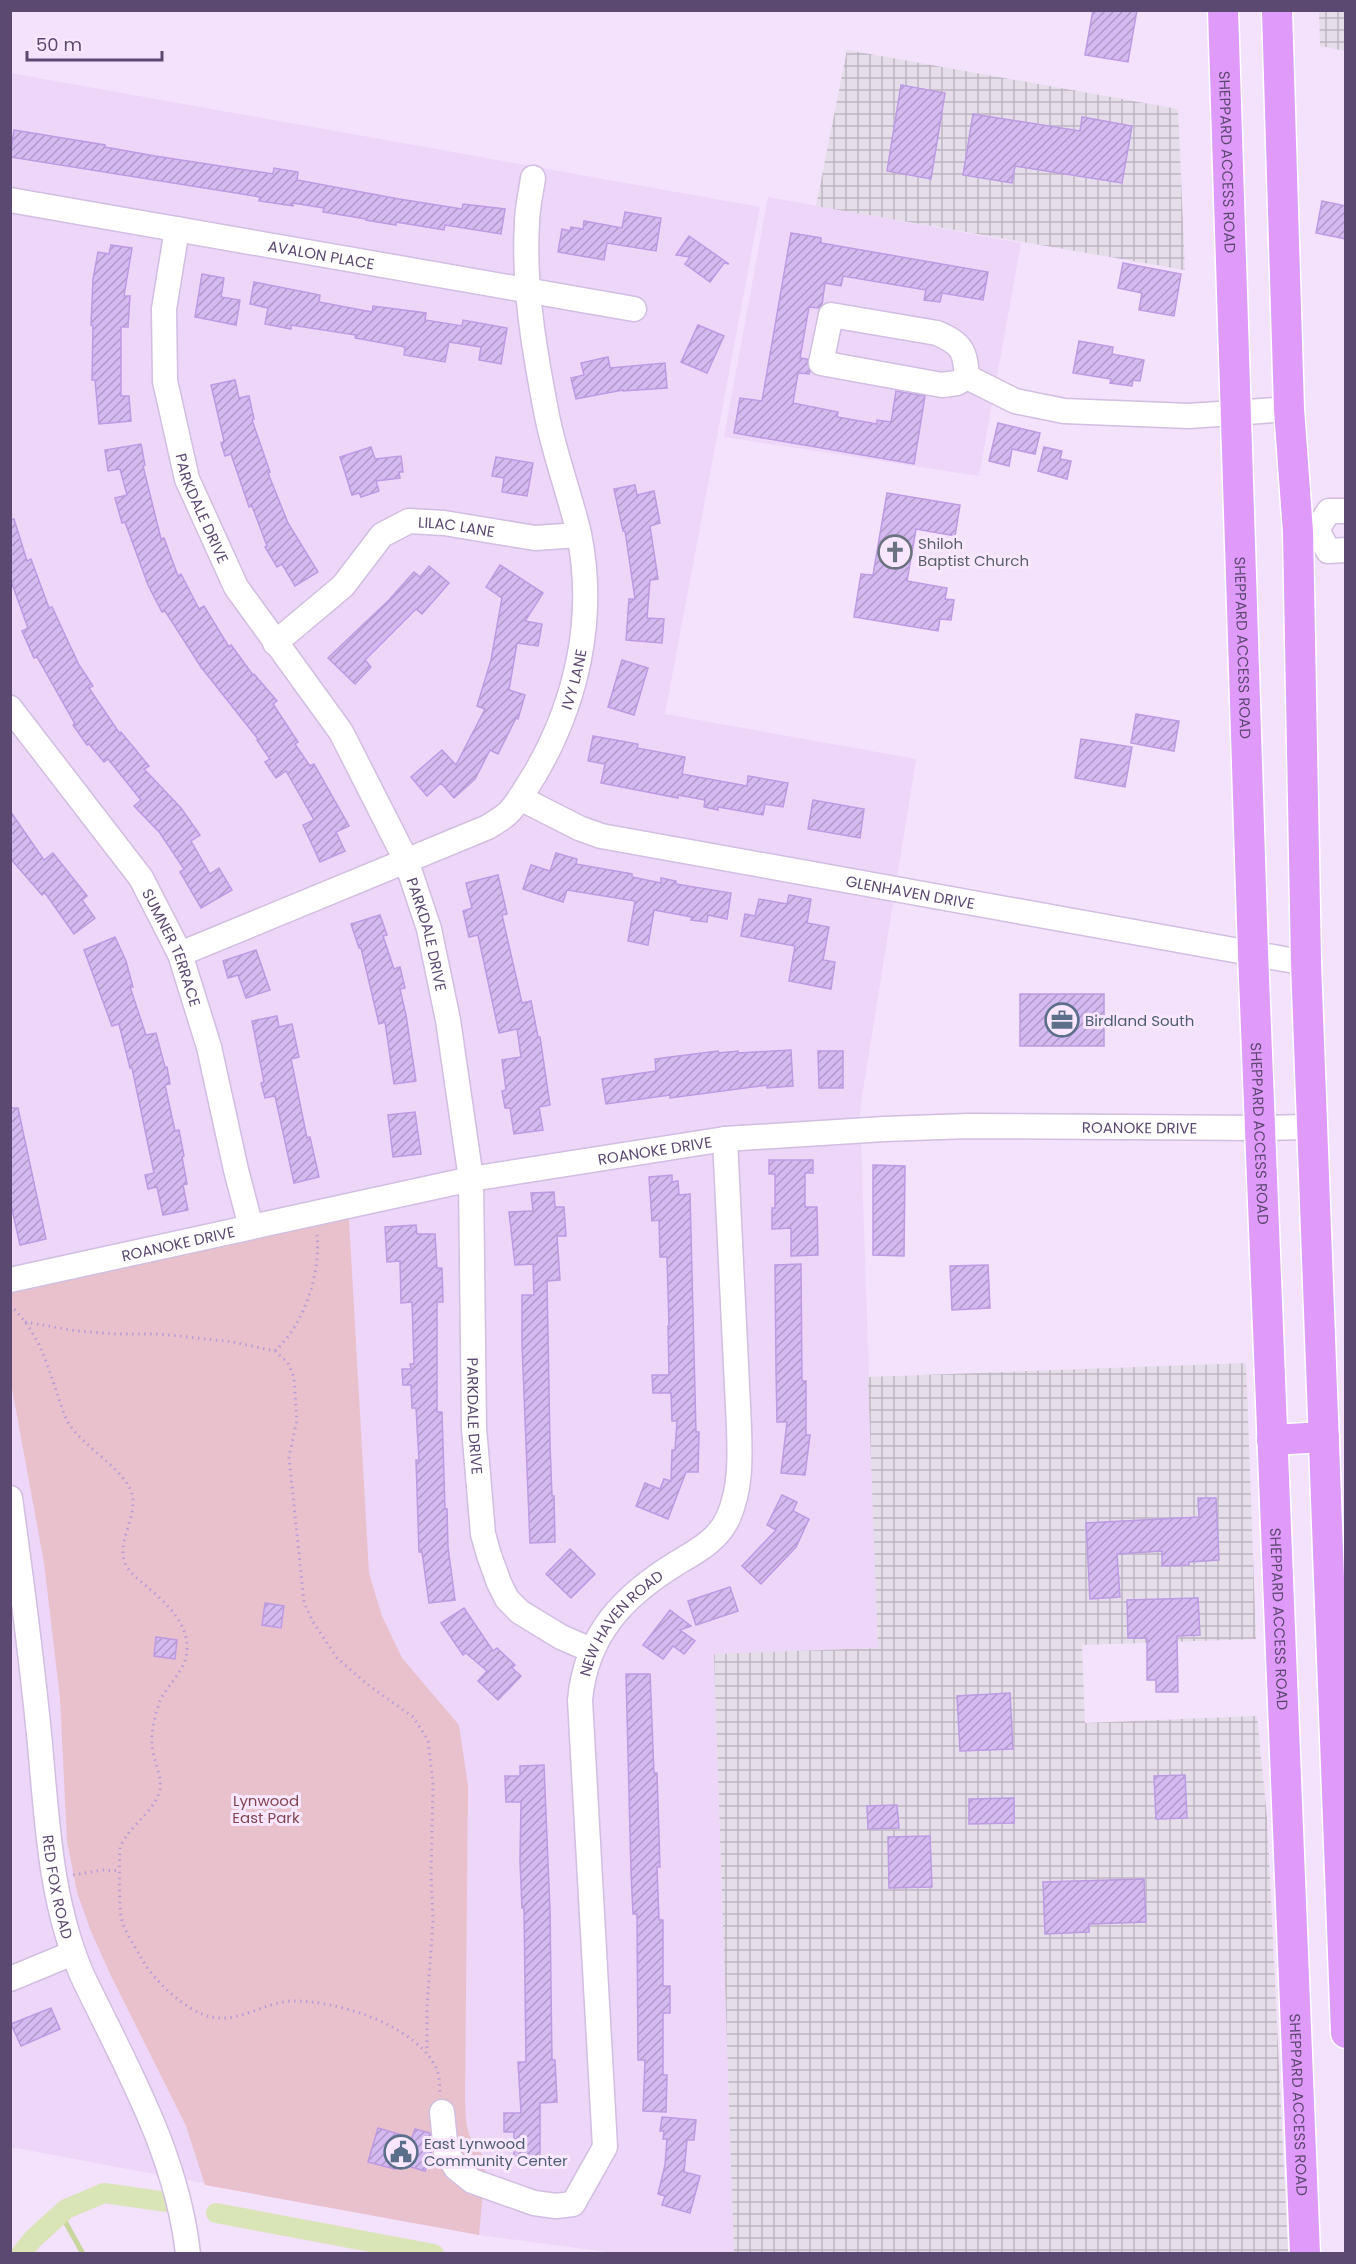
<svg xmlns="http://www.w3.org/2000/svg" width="1356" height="2264" font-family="Poppins,sans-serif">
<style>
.residential{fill:#edd6f8}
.industrial{fill:url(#industrial-grid)}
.green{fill:#e9c1cd}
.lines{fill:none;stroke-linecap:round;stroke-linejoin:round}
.stream{stroke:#c7d69d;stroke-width:5}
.canal{stroke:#d9e4b7;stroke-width:20}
.building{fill:url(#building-hatch);stroke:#bd9ae3;stroke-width:1.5}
.minor-casing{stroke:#d1bee0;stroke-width:27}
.major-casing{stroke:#fff;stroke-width:33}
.path{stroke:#b99dd5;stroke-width:3;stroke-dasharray:1.5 4.5;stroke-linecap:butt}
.minor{stroke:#fff;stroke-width:24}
.major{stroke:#e09afa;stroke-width:30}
.labels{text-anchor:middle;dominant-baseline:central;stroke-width:6;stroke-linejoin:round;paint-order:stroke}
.street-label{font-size:15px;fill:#5c4972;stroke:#f8e7ff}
.worship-label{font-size:15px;fill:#5b616d;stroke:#f8e7ff;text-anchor:start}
.service-label{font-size:15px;fill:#4e5e75;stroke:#f8e7ff;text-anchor:start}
.park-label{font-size:15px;fill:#844652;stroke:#f8e7ff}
</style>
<defs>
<pattern id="industrial-grid" width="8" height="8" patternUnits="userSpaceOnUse" patternTransform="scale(1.5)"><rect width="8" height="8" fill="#e5ddea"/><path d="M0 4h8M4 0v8" fill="none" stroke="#bdb5c2"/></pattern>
<pattern id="building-hatch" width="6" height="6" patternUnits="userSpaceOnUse" patternTransform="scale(1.5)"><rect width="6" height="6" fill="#d5baf1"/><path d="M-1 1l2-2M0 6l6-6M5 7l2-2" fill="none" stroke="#b099c8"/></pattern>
</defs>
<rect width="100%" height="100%" fill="#f4e1fc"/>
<g class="residential">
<path d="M10,73L760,207L665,714L916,759L860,1109L878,1648L714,1654L734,2253H615L479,2235L11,2147Z"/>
<path d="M768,197L1021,243L979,476L724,437Z"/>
</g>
<g class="industrial">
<path d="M1319,11H1345V51L1320,46Z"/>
<path d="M847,50L1178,109L1185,270L816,206Z"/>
<path d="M1246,1363L1256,1639L1082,1645L1085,1723L1257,1716L1267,1817L1288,2253H734L714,1654L878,1648L868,1377Z"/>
</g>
<path class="green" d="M349,1219L369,1573L382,1616L402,1658L459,1725L468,1786L465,2098C466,2125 465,2138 486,2158L479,2235L205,2185L186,2126L111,1976L90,1929L77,1892L67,1841L60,1698L44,1563L11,1383L10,1293Z"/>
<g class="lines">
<path class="stream" d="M61,2214L83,2254"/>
<g class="canal">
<path d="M216,2213L434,2254"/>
<path d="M21,2254L33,2239L66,2209L104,2193L167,2202"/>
</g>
</g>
<g class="building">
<path d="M1093,10H1137L1128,62L1085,55Z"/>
<path d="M901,85L945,93L931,179L887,171Z"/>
<path d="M973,114L1080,131L1082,117L1132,126L1122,183L1015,166L1012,183L963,175Z"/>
<path d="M14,130L105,145V147L155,156L273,174L274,168L298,172L297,180L399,199L462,209L463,204L505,209L501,234L445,225L444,230L396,222V225L366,220V219L323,212L324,208L293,203V206L259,201L260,197L10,157Z"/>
<path d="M1322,201L1346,206V239L1316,233Z"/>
<path d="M625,212L661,218L656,251L607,243L604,260L558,252L562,229L570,231L571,227L583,229L584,221L622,228Z"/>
<path d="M791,233L821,238V243L988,272L983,300L942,293L940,302L924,300L926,290L843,276L841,286L825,283L822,305L819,308L809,307L800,358L807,359L810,371L809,374L798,373L793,403L838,412L837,417L877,424V420L891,422L896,391L925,396L914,464L734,433L740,398L762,401Z"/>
<path d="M689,236L729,264L724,263L710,282L685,264L690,257L676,255Z"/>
<path d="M111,245L132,248L124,296H130L128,327H121V396H129L131,421L99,424L95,380H92L93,326L91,325L93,279L98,252L109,254Z"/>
<path d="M1123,263L1181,274L1174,316L1139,310L1142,293L1118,288Z"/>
<path d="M202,274L224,278L221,297L240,300L236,325L195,317Z"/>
<path d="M254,282L320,295L319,302L372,312L373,306L426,313L425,320L462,326L463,320L507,328L501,364L479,360L481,347L449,342L445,362L404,355L405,347L355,338L356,335L291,325V329L265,324L268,308L250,304Z"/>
<path d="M698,325L724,336L707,373L681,362Z"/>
<path d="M1079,341L1113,347L1112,354L1144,360L1140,381L1133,380L1132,386L1110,383L1111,379L1073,373Z"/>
<path d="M608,357L610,368L665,363L667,388L623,391V390L576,399L571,378L584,375L581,363Z"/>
<path d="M235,380L239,398L249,396L254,419L252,420L270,472L268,473L288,523L318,572L295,586L282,564L277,567L265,547L267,546L252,506L249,507L231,454L225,456L221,443L224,441L211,385Z"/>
<path d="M998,423L1040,433L1035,454L1012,449L1009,466L989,461Z"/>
<path d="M141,444L145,465L143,466L161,539L164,538L178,576L181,574L199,609L204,606L229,647L231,645L253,675L254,674L277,701L273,704L298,742L295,744L310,766L314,764L349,826L336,832L345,851L320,862L303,825L314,820L286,771L276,778L265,762L270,759L257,740L258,739L201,667L165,611L162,612L148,585L125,522L122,523L115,498L127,495L120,469L108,471L105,450Z"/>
<path d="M371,447L375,459L401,456L403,472H399L400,478L376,481L379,491L361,497L359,493L352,495L340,457Z"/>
<path d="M1044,447L1062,451L1060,459L1071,461L1067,479L1038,471Z"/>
<path d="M496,457L533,463L527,496L502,492L504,478L492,476Z"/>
<path d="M635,485L637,495L654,491L660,523L650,526L658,579L650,580L647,618L664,619L662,643L626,640L629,599H635L625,531H623L614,489Z"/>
<path d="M887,493L960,505L955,536L916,529L907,581L947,588L945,599L954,600L951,620L940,619L938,631L854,617L861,574L873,575Z"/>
<path d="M14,519L27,561L31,559L49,608L52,607L79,665L93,686L89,688L120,734L121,732L149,766L144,769L181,808L200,835L191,841L210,874L219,868L232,890L201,908L180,872L184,869L160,833L134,806L141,800L108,759L104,762L89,744L87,745L73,725L75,724L37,657L34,658L22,631L28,628L10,578V520Z"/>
<path d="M500,565L543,593L525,621L542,624L538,646L517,643L509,690L525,695L518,719L516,718L498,754L490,750L475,779L454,798L441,783L427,796L411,777L442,750L456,765L485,709L477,706L491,660L502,598L486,587Z"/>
<path d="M429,566L449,583L422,614L416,609L365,660L371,667L355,684L328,658L389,600L414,572L420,577Z"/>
<path d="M622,660L648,668L634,715L608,707Z"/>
<path d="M1136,714L1179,721L1174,751L1131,743Z"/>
<path d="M593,736L638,744L637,748L685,757L682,774L747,786L748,776L788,783L783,807L765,804L763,815L718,807V810L704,807L705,800L678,795V798L601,783L605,764L588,761Z"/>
<path d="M1081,739L1132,747L1125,787L1075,778Z"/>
<path d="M813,800L864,809L860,838L808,829Z"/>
<path d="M10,811L44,860L53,853L87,896L82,900L95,918L74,934L45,893L42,895L10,858Z"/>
<path d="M556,853L577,859L576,864L632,874V877L661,883V878L676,881V884L731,893L727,919L708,915L707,922L691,920L692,917L654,910L648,945L628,941L635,901L567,890L563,902L523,889L531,865L550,871Z"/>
<path d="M498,875L507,914L502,915L522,1003L531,1001L538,1037H540L550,1105L539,1107L543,1130L514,1134L510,1108H505L502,1091L506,1090L502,1060L521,1057L517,1029L499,1033L478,935L469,937L463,911L472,908L466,883Z"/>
<path d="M789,895L811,899L807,923L829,927L823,960L835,962L831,989L789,981L795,946L741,936L745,914L755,916L759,899L787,904Z"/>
<path d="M380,915L387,935L383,936L394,969L400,967L405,988L400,989L406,1015L416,1081L394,1084L385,1022L379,1024L361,948H359L351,924Z"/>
<path d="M115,937L126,961L133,987H130L146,1035L156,1033L165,1067H167L170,1084L165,1085L175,1131L179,1130L184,1156L182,1157L187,1184L183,1185L188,1210L163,1215L157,1187L148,1189L145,1175L154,1173L132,1068H130L119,1024L112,1026L84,950Z"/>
<path d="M256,950L270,990L246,998L238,975L228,978L223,961Z"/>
<rect x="1020" y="994" width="84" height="52"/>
<path d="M277,1016L279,1027L292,1024L299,1057L291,1059L307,1138L310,1137L319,1177L294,1183L275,1096L265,1098L261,1083L264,1082L252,1021Z"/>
<path d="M791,1050L793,1086L767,1088V1085L670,1098V1095L606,1104L602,1079L656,1071L655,1059L718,1051L719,1053L738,1051V1053Z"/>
<path d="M818,1051H843V1088H819Z"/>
<path d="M10,1108H18L46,1239L20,1245L10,1200Z"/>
<path d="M415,1112L421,1154L393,1157L388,1115Z"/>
<path d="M769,1160H813V1173H805V1207H817L818,1255L791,1256V1228L772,1229V1208H775V1174H769Z"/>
<path d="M873,1165L905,1166L904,1256L873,1255Z"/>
<path d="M672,1175V1182L678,1181L679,1195L690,1194L696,1432H699L698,1472H686L668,1519L636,1506L645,1483L660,1489L664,1479L671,1481L672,1450H675L677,1421H672L671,1393H653L652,1375H669L668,1326H669L667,1257H660L659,1220L652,1221L649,1177Z"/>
<path d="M554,1192L555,1207H564L566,1236H557L560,1280L547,1281L550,1445L552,1496H554L555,1542L530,1543L522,1344V1295H534L533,1264L515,1265L509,1212L533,1211L531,1193Z"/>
<path d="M416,1225L417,1234H435L437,1268H442L443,1302H437V1412H442L445,1509H447L448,1547L455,1600L429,1603L422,1552H419L416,1460H419L416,1408H412L411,1385H403L402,1369H411L410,1364H414L412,1302L401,1303L400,1261L387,1262L385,1227Z"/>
<path d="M801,1264L802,1381H806V1435H810L805,1475L781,1473L787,1422H777L776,1369L775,1265Z"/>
<path d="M988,1265L990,1308L952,1310L950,1266Z"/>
<path d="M782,1495L797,1502L793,1511L809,1519L796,1547L761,1584L742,1566L776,1530L767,1525Z"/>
<path d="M1198,1498H1216L1219,1560L1189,1562V1565L1162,1566V1551L1117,1554L1120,1597L1090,1599L1086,1523L1199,1517Z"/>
<path d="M570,1549L595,1574L571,1598L546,1574Z"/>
<path d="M730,1587L738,1611L696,1625L688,1601Z"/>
<path d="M1198,1598L1200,1635L1177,1636L1178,1692H1156V1680H1147V1638H1128L1127,1600Z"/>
<path d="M265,1603L284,1606L281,1628L262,1625Z"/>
<path d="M464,1608L493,1651L497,1648L515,1665L512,1668L521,1676L498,1700L478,1681L487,1671L466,1653L463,1655L441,1623Z"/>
<path d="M670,1610L691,1626L680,1630L695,1641L684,1654L673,1646L663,1659L643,1645Z"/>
<path d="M156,1637L177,1640L175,1659L154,1656Z"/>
<path d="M626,1674H650L654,1773H657L660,1867H657L659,1920H663V1986H670V2013H663V2075H667L666,2112L643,2111L645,2060H638L637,1914H633L631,1872Z"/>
<path d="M1010,1693L1013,1749L960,1751L957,1696Z"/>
<path d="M544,1765L550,1911L552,2060H555L557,2102L540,2103V2156L514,2157V2132H504V2113H521L518,2062H526L524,1908H522L520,1861L521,1802H506L505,1776H520V1766Z"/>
<path d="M1185,1775L1187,1818L1156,1819L1154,1776Z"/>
<path d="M1014,1798V1823L969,1824V1799Z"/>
<path d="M897,1805L899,1828L868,1829L867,1806Z"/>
<path d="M930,1836L932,1887L889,1888L888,1837Z"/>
<path d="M1144,1879L1146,1922L1089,1924V1932L1045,1934L1043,1882Z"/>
<path d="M51,2008L60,2029L21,2046L11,2024Z"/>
<path d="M662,2117L696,2120L694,2140H687L684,2172L700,2176L690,2213L662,2205L665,2196L658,2194L665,2165L667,2139H663L664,2131H660Z"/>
<path d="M378,2128L412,2138L415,2129L430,2133L432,2150L425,2171L397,2163L395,2169L368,2162Z"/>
</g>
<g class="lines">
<defs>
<g id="minor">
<path id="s1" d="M10,200L634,309"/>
<path id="s2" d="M177,229L164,309L165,381L187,479L236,587L341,732L406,860L429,929L448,1020L471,1179L474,1428L483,1534L489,1555L499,1583L507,1599L520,1612L561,1637L591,1650"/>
<path d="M967,377L957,383L942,385L821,363L831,315L937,333C962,344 965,350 967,377L1015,401L1064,411L1189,416L1289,409"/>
<path d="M1317,529L1328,551L1346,550"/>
<path d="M1298,532L1317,529L1329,511H1346"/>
<path id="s3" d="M275,643L343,586L382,535L409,521L444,523L535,538L579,535"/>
<path id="s4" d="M10,708L141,878L180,954L209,1047L236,1170L251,1227"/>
<path id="s5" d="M520,798L579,828L601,836L1306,963"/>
<path id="s6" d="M180,954L488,827C495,822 504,818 510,811C520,800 527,786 535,774C577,702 596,617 579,534C570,495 555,456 547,416C535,354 523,287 527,223C527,208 531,193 533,178"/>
<path id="s7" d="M10,1280L471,1179L725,1139L884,1129L968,1126L1260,1128L1312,1127"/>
<path id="s8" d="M10,1498C21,1577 31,1655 39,1734C47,1816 49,1898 82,1975C125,2065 177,2153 188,2254"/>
<path d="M10,1979L73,1953"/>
<path id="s9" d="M442,2112L446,2151L456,2168L472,2181L534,2203L556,2206L573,2204L605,2147L580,1700C586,1635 623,1596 677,1563C697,1551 718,1540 728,1518C741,1489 740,1458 739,1427L725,1139"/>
</g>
<g id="major">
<path id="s10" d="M1223,10L1253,953L1305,2254"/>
<path d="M1277,10L1289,409L1298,532L1306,963L1346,2033"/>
<path d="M1272,1440L1324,1437"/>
</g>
</defs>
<use href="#minor" class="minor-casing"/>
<use href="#major" class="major-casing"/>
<g class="path">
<path d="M10,1305C38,1332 45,1358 57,1393C61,1403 63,1415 69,1424C84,1447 126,1471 132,1494C138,1517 115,1543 126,1565C130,1573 138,1579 145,1585C164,1601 187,1621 187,1647C188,1669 168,1683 160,1701C155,1714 151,1732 152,1745C153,1760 162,1774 160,1789C157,1806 138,1821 128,1834C125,1838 121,1844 120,1849C119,1859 119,1906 121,1916C123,1929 134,1945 140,1956C152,1979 185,2011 211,2017C240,2023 264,2002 292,2001C337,2000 419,2026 437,2070C440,2077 439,2085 440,2092"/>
<path d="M25,1322L77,1331L117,1334H160L233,1342L275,1351L288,1363L294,1378L297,1420L289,1457L304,1602L313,1622L337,1658L367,1684L413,1717L428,1740L433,1784L431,1875L433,1921L427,2006V2053"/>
<path d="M275,1351C304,1325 321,1273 317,1235"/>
<path d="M73,1875L102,1870L120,1871"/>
</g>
<use href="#minor" class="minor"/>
<use href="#major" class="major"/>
</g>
<defs>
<symbol id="church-ring" viewBox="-11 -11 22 22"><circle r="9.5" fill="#f8e7ff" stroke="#6b7280" stroke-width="1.5"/><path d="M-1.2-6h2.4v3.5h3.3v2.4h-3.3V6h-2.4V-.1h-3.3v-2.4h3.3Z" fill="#6b7280"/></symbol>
<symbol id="office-ring" viewBox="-11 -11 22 22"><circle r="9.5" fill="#f8e7ff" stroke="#5c6f8a" stroke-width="1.5"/><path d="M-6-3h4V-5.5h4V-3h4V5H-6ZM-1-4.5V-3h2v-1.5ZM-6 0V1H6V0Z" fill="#5c6f8a"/></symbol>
<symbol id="civic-ring" viewBox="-11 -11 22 22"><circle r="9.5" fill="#f8e7ff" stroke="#5c6f8a" stroke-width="1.5"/><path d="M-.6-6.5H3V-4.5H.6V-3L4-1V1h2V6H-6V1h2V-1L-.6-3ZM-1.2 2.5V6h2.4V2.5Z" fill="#5c6f8a"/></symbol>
</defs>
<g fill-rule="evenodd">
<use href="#church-ring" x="876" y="533" width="38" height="38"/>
<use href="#office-ring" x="1043" y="1001" width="38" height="38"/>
<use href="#civic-ring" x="382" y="2133" width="38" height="38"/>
</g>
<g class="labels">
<g class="street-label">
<text stroke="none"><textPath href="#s10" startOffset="152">SHEPPARD ACCESS ROAD</textPath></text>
<text stroke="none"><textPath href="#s1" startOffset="316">AVALON PLACE</textPath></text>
<text stroke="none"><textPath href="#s2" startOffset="286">PARKDALE DRIVE</textPath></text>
<text stroke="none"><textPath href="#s3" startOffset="231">LILAC LANE</textPath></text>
<text stroke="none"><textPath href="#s10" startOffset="638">SHEPPARD ACCESS ROAD</textPath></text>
<text stroke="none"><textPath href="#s6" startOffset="508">IVY LANE</textPath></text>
<text stroke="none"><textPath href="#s5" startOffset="404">GLENHAVEN DRIVE</textPath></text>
<text stroke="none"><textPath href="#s2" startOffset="772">PARKDALE DRIVE</textPath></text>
<text stroke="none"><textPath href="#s4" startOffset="291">SUMNER TERRACE</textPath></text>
<text stroke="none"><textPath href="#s7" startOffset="1144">ROANOKE DRIVE</textPath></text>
<text stroke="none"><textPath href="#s10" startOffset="1124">SHEPPARD ACCESS ROAD</textPath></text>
<text stroke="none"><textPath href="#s7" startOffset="658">ROANOKE DRIVE</textPath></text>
<text stroke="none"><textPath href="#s7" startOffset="172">ROANOKE DRIVE</textPath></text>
<text stroke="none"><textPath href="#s2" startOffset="1258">PARKDALE DRIVE</textPath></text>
<text stroke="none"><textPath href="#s10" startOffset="1610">SHEPPARD ACCESS ROAD</textPath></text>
<text stroke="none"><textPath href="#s9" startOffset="788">NEW HAVEN ROAD</textPath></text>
<text stroke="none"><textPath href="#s8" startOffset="392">RED FOX ROAD</textPath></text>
<text stroke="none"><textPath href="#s10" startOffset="2096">SHEPPARD ACCESS ROAD</textPath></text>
</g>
<g class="worship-label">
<text x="918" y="543">Shiloh<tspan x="918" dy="17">Baptist Church</tspan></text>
</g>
<g class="service-label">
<text x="1085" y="1020">Birdland South</text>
<text x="424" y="2143">East Lynwood<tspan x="424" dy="17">Community Center</tspan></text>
</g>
<g class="park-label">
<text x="266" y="1800">Lynwood<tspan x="266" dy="17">East Park</tspan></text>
</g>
</g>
<rect width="1356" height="2264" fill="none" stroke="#5c4972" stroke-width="24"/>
<path d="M27 51v9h135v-9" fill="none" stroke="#5c4972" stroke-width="3"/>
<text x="36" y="51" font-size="18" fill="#5c4972" stroke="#f8e7ff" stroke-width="4.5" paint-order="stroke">50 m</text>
</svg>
